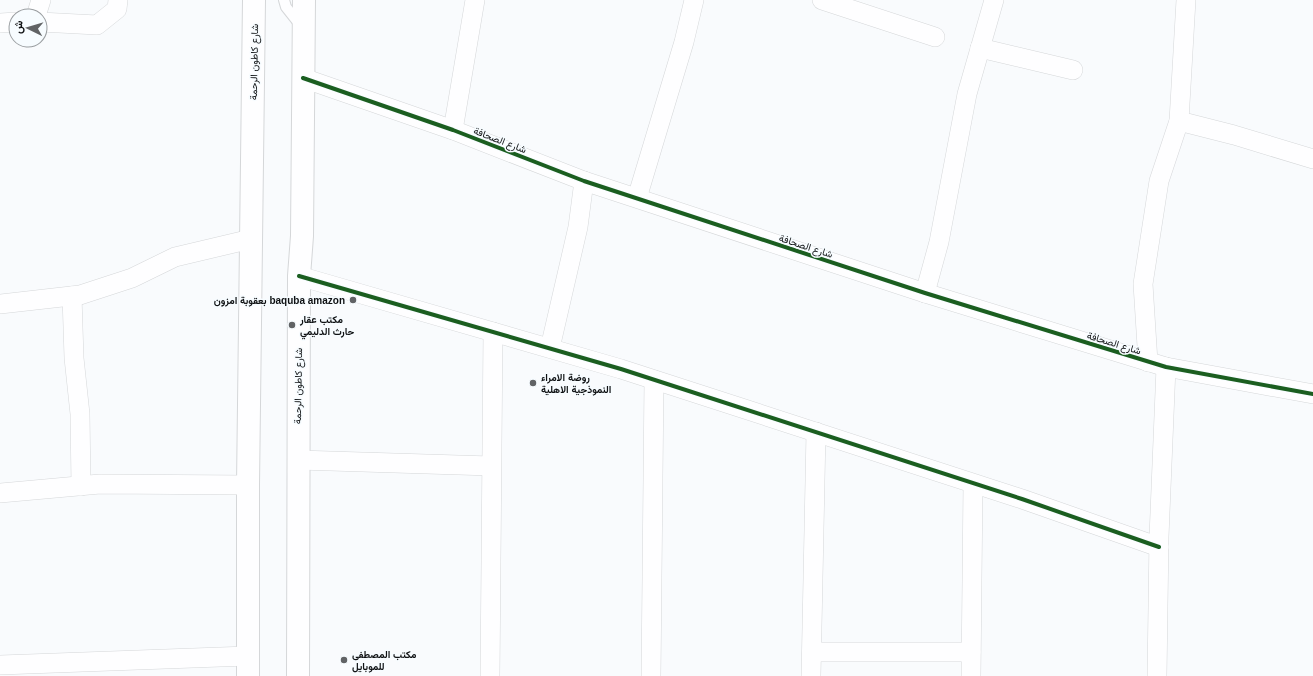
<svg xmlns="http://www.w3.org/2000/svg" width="1313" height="676" font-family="Helvetica,Vazirmatn,sans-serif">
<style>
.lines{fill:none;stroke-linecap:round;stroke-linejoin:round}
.lane-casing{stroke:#d5d7d9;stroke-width:12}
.street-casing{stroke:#d5d7d9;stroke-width:20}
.secondary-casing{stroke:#d5d7d9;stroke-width:24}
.lane{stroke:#fefeff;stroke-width:10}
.street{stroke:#fefeff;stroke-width:19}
.secondary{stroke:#fefeff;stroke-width:22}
.cycleway-casing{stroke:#f7fcff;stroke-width:6}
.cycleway{stroke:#1b5e20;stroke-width:4}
.poi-dot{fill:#616365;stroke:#f7fcff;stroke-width:1.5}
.labels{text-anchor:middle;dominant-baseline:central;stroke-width:3;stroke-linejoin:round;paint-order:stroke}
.street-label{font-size:10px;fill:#0f1113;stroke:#f7fcff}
.poi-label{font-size:10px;font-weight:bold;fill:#0f1113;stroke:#f7fcff;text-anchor:start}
</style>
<rect width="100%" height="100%" fill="#f9fbfd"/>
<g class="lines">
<defs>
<path id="lane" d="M284,0L286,7L301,26"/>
<g id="street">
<path d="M822,0L935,37"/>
<path d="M36,16L41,0"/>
<path d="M40,22L97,25L117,9L118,0"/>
<path d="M0,23L16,22"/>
<path d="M980,48L1073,70"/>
<path d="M303,78L453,130L584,181L925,293L1166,367L1313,394"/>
<path d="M1179,121L1234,135L1313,159"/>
<path d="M453,130L475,0"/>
<path d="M637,198L684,42L694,0"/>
<path d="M299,276L621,369L1022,499L1159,547"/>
<path d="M925,293L939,242L967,94L994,0"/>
<path d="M72,296L74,358L80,414L81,486"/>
<path d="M0,304L80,295L132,278L175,257L251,239"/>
<path d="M550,348L578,227L584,181"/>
<path d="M1148,362L1143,284L1159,181L1179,121L1186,0"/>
<path d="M298,460L491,466"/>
<path d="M0,493L100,484L248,485"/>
<path d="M812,652H971"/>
<path d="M0,665L248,656"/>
<path d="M490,676L493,332"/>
<path d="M651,676L654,380"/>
<path d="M811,676L816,432"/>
<path d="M971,676L973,484"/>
<path d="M1157,676L1159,537L1166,367"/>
</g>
<g id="secondary">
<path d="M248,676V485L254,0"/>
<path d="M298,676L299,276L302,236L304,0"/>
</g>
</defs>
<use href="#lane" class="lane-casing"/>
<use href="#street" class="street-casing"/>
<use href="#secondary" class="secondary-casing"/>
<use href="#lane" class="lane"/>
<use href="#street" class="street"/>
<use href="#secondary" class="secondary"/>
<defs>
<g id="cycleway">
<path d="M303,78L453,130L584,181L925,293L1166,367L1313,394"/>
<path d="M299,276L621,369L1022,499L1159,547"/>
</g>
</defs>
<use href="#cycleway" class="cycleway-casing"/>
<use href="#cycleway" class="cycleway"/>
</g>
<g class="poi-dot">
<circle cx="353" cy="300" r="4"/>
<circle cx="292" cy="325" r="4"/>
<circle cx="533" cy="383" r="4"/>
<circle cx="344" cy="660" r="4"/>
</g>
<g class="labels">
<g class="street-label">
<text transform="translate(254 62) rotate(-89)">شارع كاطون الرحمة</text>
<text transform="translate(500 140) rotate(21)">شارع الصحافة</text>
<text transform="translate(806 246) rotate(18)">شارع الصحافة</text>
<text transform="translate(1114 343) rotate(17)">شارع الصحافة</text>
<text transform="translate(298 386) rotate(-89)">شارع كاطون الرحمة</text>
</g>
<g class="poi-label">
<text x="345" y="300" text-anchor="end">بعقوبة امزون baquba amazon</text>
<text x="300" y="319">مكتب عقار<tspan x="300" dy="12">حارث الدليمي</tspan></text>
<text x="541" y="377">روضة الامراء<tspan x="541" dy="12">النموذجية الاهلية</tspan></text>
<text x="352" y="654">مكتب المصطفى<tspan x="352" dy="12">للموبايل</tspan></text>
</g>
</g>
<g transform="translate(28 28) rotate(275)"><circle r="19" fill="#f7fcff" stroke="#9a9ea1"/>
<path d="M0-3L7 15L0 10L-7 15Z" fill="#616365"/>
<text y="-6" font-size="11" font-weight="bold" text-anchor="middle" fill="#0f1113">ش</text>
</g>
</svg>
